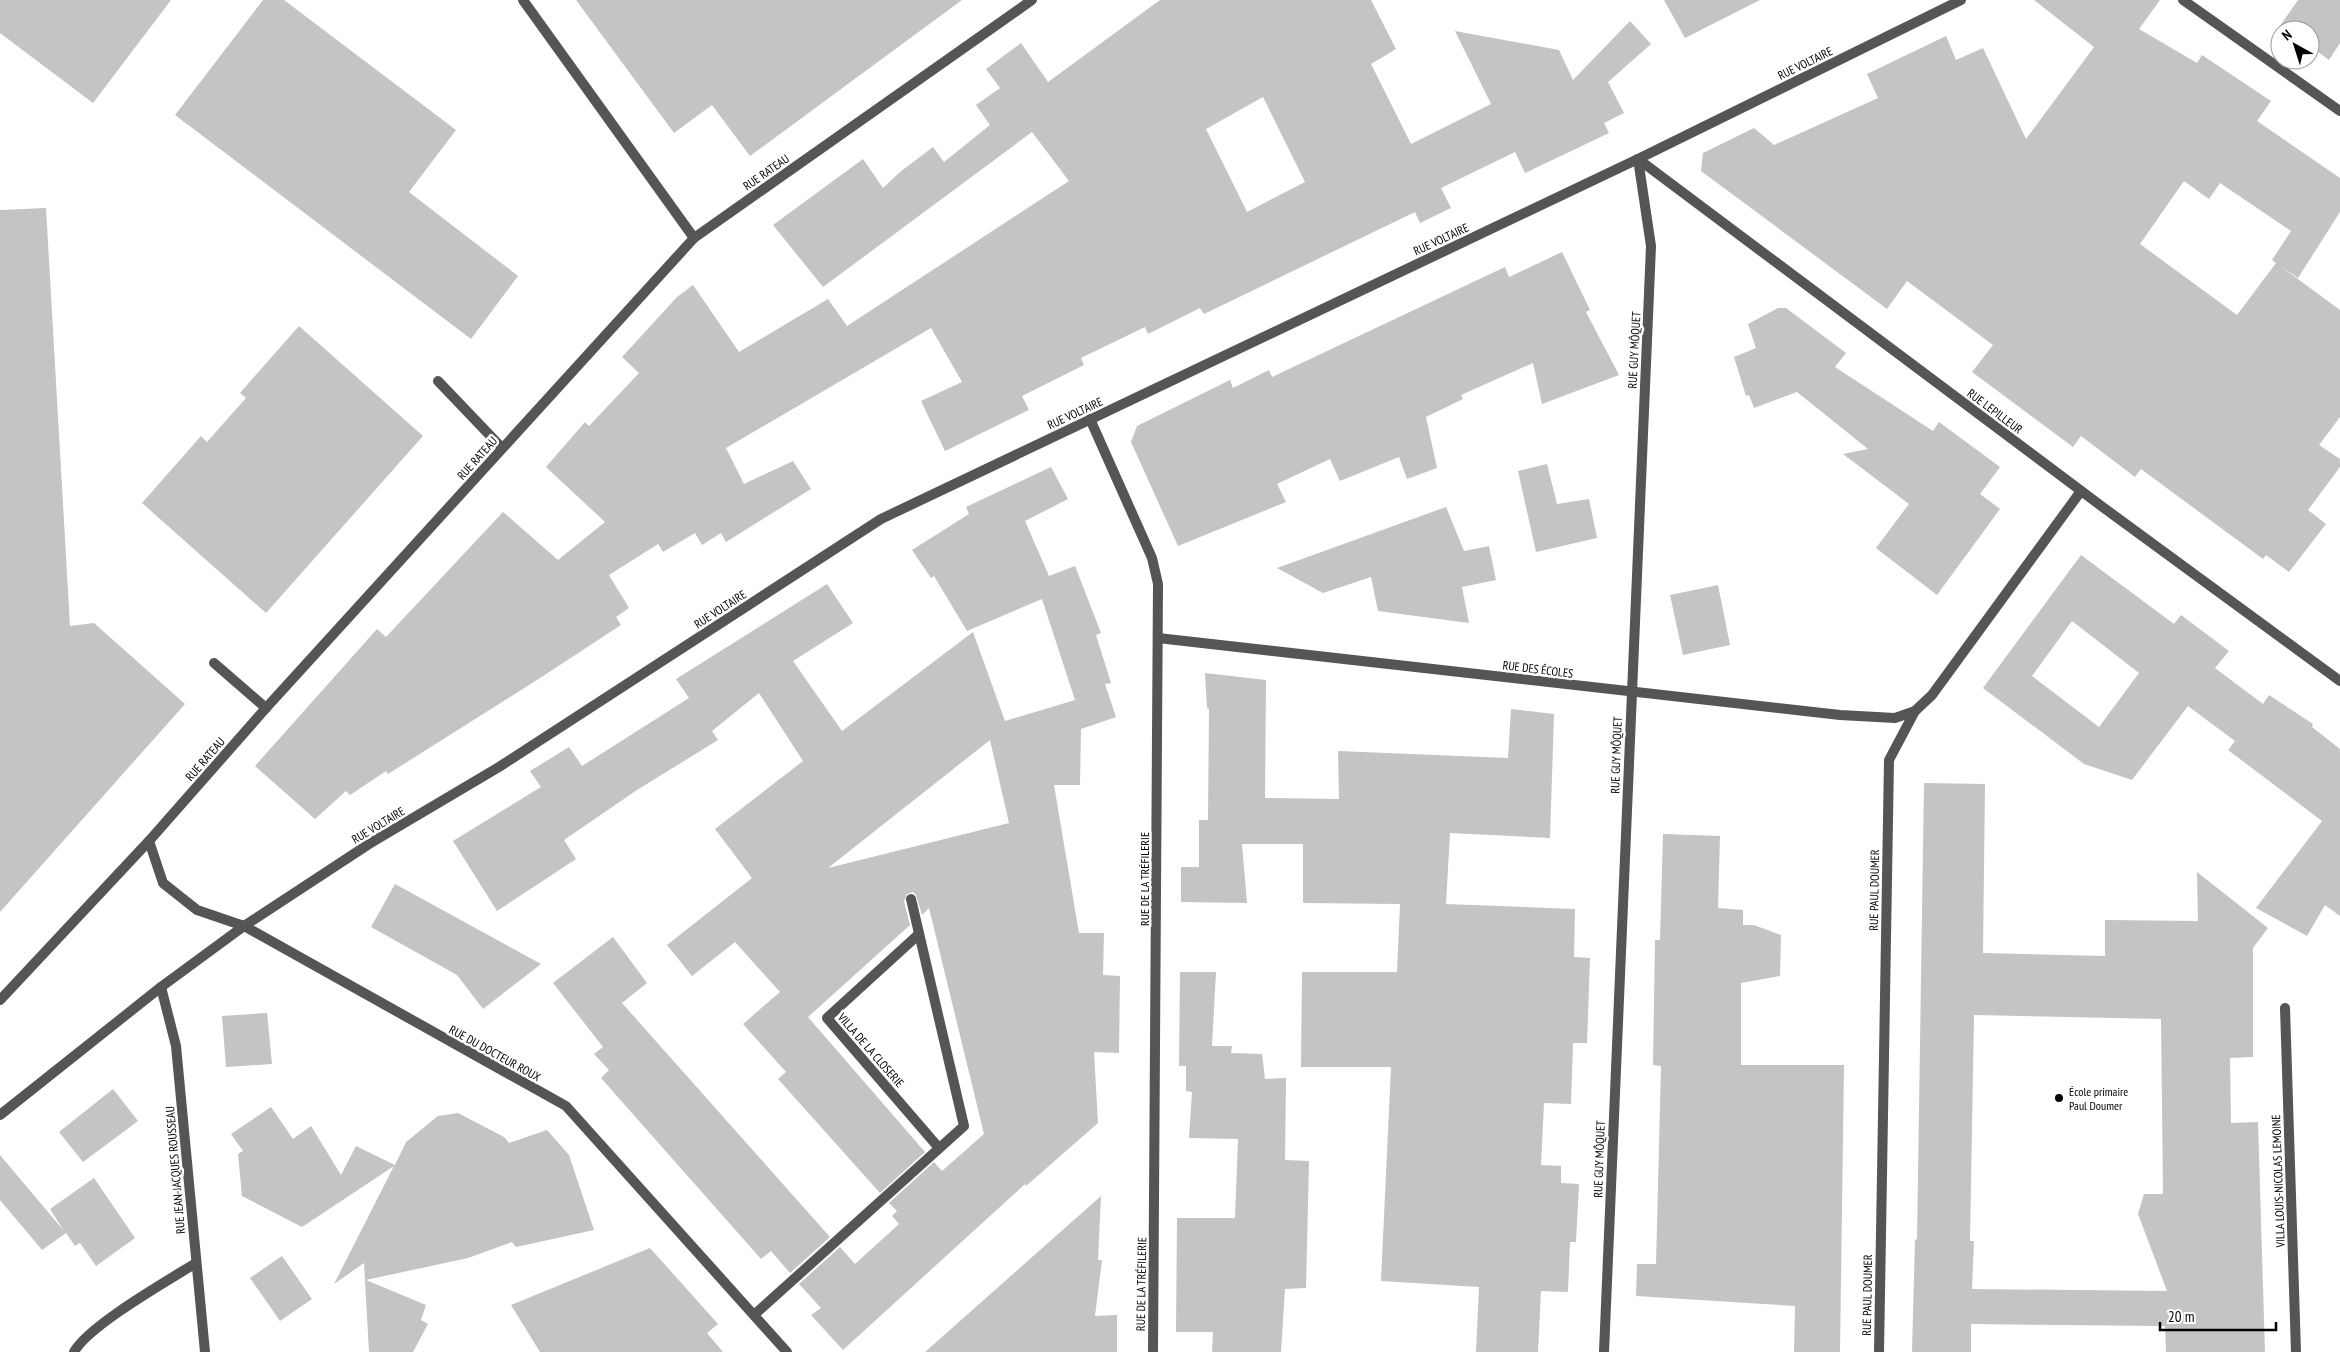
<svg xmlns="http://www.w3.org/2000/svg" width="2340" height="1352" font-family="'PT Sans Narrow',sans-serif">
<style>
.building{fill:#c4c4c4;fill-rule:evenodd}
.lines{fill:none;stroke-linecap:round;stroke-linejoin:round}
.service{stroke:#555;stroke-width:10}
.pedestrian{stroke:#555;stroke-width:10}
.minor{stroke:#555;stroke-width:10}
.tertiary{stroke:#555;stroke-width:10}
.poi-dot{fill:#000;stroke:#fff;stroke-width:2}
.labels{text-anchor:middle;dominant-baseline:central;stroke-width:5;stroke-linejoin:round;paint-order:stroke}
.street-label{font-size:12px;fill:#000;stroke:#fff}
.poi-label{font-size:12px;fill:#000;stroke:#fff;text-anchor:start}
</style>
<rect width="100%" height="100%" fill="#fff"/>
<g class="building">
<path d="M0,0H171L93,103L0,33Z"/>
<path d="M263,0H284L456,130L409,192L518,276L471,339L175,115Z"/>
<path d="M576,0H962L750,156L712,105L674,133Z"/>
<path d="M1160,0H1371L1396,49L1371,64L1411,144L1491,104L1455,31L1559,50L1573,80L1630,21L1651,44L1608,82L1624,113L1604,123L1609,133L1525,173L1515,152L1441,188L1451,208L1420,223L1415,212L1204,314L1200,308L1148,334L1145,327L1081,358L1084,365L1022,396L1029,410L945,451L921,401L962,382L931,328L726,448L744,484L793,461L811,489L726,542L721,533L702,545L695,533L663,552L658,544L609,575L629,608L616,617L621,625L537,680L388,774L386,771L350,795L346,791L315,819L255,766L377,629L386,637L503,512L558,560L605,522L546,467L585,422L589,426L639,373L622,357L677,297L693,285L739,352L828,299L847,326L1069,181L1032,132L823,287L773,225L863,159L883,188L900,172L933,147L944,162L990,125L976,105L1000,88L986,69L1021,43L1048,82ZM1263,97L1305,182L1247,212L1206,129Z"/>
<path d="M1664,0H1760L1685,38Z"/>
<path d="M2034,0H2160L2139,29L2197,63L2202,55L2271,101L2257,121L2340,178V212L2298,278L2279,265L2340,310V417L2319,445L2340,459V467L2308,510L2326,524L2289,572L2266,555L2263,559L2141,469L2135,477L2081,436L2073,447L1972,372L1993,345L1907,281L1887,309L1701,171L1703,153L1754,128L1774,145L1878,98L1867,74L1946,36L1956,60L1983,48L2026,139L2094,47ZM2184,181L2209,199L2220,183L2291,231L2272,260L2276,263L2237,315L2140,244Z"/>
<path d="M2298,0H2340V43L2329,60L2310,46V30H2277Z"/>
<path d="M46,208L70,626L94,623L185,704L0,912V210Z"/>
<path d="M1562,252L1590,310L1586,312L1619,375L1542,404L1533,363L1461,395L1463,399L1426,417L1437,468L1407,479L1399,457L1340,481L1330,459L1277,484L1286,502L1178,546L1131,442L1137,426L1230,380L1233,388L1269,370L1272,377L1505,267L1509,277Z"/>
<path d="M1778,308H1786L1846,353L1835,367L1933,431L1939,422L2000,467L1980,494L2000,509L1937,595L1876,548L1909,504L1843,454L1868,449L1797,392L1754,408L1749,395L1746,396L1734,357L1756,348L1748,324Z"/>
<path d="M299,326L423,436L266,613L142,503L201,436L207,442L246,398L240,393Z"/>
<path d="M1547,464L1557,504L1589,499L1597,538L1536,552L1518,471Z"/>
<path d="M1051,467L1068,499L1025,521L1049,576L1075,566L1101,633L1096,635L1111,683L1105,684L1116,717L1081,729L1080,785H1054L1079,933H1104L1103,975L1120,976L1119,1053L1094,1052L1098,1123L1026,1186L1025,1184L843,1350L811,1315L821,1308L799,1284L840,1247L855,1264L899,1224L892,1216L897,1211L889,1203L934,1162L942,1171L984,1134L929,908L922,915L916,895L913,892L907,894L904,901L910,925L808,1017L925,1152L880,1193L778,1079L786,1072L743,1024L780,992L735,942L692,976L667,945L752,878L715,829L803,761L759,693L712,731L718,740L637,790L564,840L576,859L497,911L453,841L541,787L530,771L569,747L582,766L689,698L676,679L827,584L853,623L793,661L842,731L973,632L1005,721L1075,700L1042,599L967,631L934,576L931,578L912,550L969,514L966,507ZM990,740L1009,823L828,868Z"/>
<path d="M1446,507L1464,551L1489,546L1496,580L1462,587L1469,623L1378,611L1371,577L1323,593L1277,568Z"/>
<path d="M2081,555L2174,624L2181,615L2229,651L2215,668L2263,704L2269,695L2313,724L2312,727L2340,749V916L2325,905L2307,936L2256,908L2322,821L2228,750L2235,741L2188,706L2132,780L2084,764L1983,688ZM2072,621L2139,673L2099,727L2032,676Z"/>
<path d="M1718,585L1730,645L1683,655L1670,595Z"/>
<path d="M1205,673L1266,680L1265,798L1339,799L1338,751L1508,758L1511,709L1554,714L1550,838L1450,833L1446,904L1575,909L1574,957L1590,958L1587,1043H1573L1571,1104L1544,1103L1541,1165L1561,1166V1183L1579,1184L1576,1242H1570L1568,1292L1541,1291L1538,1352H1476L1479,1287L1381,1281L1391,1067H1301L1302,972H1397L1400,904L1303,903V844H1242L1247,903L1181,902V867H1199V820H1208L1209,709L1207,708Z"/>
<path d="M1924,783L1985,784L1983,953L2105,956V920L2198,921L2197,872L2268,928L2253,948V1057L2230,1058L2231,1123L2258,1122L2265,1352H2166L2165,1326L1971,1324V1352H1912L1915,1240L1917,1239ZM1974,1015L2161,1019L2163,1194H2144L2138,1214L2167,1291L1972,1289L1974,1241H1970Z"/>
<path d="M1663,834L1720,836L1718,908L1743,910V925H1754L1781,935L1780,976L1741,983V1065H1844L1840,1352H1794L1795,1306L1636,1296L1637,1264H1656L1661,1066L1653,1065L1655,940H1660Z"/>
<path d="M395,884L541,964L483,1009L457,975L371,927Z"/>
<path d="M613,937L647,983L622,1003L830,1237L790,1273L771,1251L761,1259L601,1078L609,1070L594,1054L603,1047L553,983Z"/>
<path d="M1180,972H1216L1212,1046H1232L1231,1053L1262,1054L1265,1079L1286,1078L1285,1160L1309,1161L1306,1288L1285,1289L1281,1352H1212L1213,1332H1176L1177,1218H1235L1238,1139L1189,1138L1192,1092L1186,1091V1066H1179Z"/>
<path d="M267,1013L272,1064L226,1067L222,1016Z"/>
<path d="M113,1089L138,1121L83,1162L59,1132Z"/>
<path d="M271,1107L293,1139L311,1126L341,1175L356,1146L395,1165L406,1142L438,1116L458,1113L504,1137L509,1143L547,1130L569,1155L594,1230L516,1247L512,1242L468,1258L366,1280L426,1305L421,1320L428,1324L413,1352H369L364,1263L334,1284L394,1166L302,1227L242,1196L238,1154L243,1151L231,1134Z"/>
<path d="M0,1155L64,1231L50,1209L94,1178L135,1238L96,1266L80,1243L75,1246L66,1233L42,1250L0,1200Z"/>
<path d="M1101,1196L1098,1260H1102L1095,1316L1117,1315V1352H925Z"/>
<path d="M650,1248L718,1324L707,1333L723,1352H540L511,1305Z"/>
<path d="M282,1256L312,1299L280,1321L250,1278Z"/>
</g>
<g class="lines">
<g class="service">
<path d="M523,0L694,238"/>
<path d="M438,381L502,448"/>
<path d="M214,663L266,708"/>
<path d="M74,1352C88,1326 167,1281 196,1263"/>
</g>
<path class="pedestrian" d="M1879,1352L1889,760L1915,711"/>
<g class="minor">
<path d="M2183,0L2340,111"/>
<path d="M1638,159L2104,508L2340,681"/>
<path d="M1090,419L1152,558L1158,584L1153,1352"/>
<path d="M1158,638L1840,715L1895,718L1915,711L1932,695L2081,491"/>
<path d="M149,841L163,883L197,910L244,926L566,1106L787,1352"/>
<path d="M919,934L827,1018L939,1148"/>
<path d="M161,987L176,1046L205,1352"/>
<path d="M2285,1008L2296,1352"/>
<path d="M0,1115L161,987L244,926L369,844L499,767L881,519L1638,159L1961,0"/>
<path d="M754,1315L964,1126L911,899"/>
<path d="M1604,1352L1651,246L1638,159"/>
</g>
<path class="tertiary" d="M0,1000L149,841L266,708L694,238L1032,0"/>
</g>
<circle class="poi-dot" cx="2059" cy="1098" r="5"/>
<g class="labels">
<g class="street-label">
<text transform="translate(1805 63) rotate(-26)">RUE VOLTAIRE</text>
<text transform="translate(766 172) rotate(-35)">RUE RATEAU</text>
<text transform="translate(1441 239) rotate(-25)">RUE VOLTAIRE</text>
<text transform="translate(1634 350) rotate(-87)">RUE GUY MÔQUET</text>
<text transform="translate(1995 411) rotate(37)">RUE LEPILLEUR</text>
<text transform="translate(1075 413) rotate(-25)">RUE VOLTAIRE</text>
<text transform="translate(477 458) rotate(-48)">RUE RATEAU</text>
<text transform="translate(720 609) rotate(-33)">RUE VOLTAIRE</text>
<text transform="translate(1538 669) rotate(7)">RUE DES ÉCOLES</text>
<text transform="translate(1616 755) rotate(-88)">RUE GUY MÔQUET</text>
<text transform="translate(205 759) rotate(-49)">RUE RATEAU</text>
<text transform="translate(378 825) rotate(-31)">RUE VOLTAIRE</text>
<text transform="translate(1144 879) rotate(-90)">RUE DE LA TRÉFILERIE</text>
<text transform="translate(1874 890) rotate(-89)">RUE PAUL DOUMER</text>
<text transform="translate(871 1050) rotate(49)">VILLA DE LA CLOSERIE</text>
<text transform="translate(495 1053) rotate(29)">RUE DU DOCTEUR ROUX</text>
<text transform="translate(1599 1159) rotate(-88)">RUE GUY MÔQUET</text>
<text transform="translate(175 1170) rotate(-95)">RUE JEAN-JACQUES ROUSSEAU</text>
<text transform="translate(2278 1181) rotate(-92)">VILLA LOUIS-NICOLAS LEMOINE</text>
<text transform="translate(1141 1284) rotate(-89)">RUE DE LA TRÉFILERIE</text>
<text transform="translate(1867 1295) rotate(-89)">RUE PAUL DOUMER</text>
</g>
<g class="poi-label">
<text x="2069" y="1091">École primaire<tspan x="2069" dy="14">Paul Doumer</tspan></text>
</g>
</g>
<g transform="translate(2295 45) rotate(321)"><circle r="24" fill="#ffffff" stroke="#999999"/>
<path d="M0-4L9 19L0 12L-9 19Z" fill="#000000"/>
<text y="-8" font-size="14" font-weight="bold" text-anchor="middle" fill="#000000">N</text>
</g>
<path d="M2160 1322v8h116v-8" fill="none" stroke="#000000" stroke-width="2.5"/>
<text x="2168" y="1322" font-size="15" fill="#000000" stroke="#ffffff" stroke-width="4" paint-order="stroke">20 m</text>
</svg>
